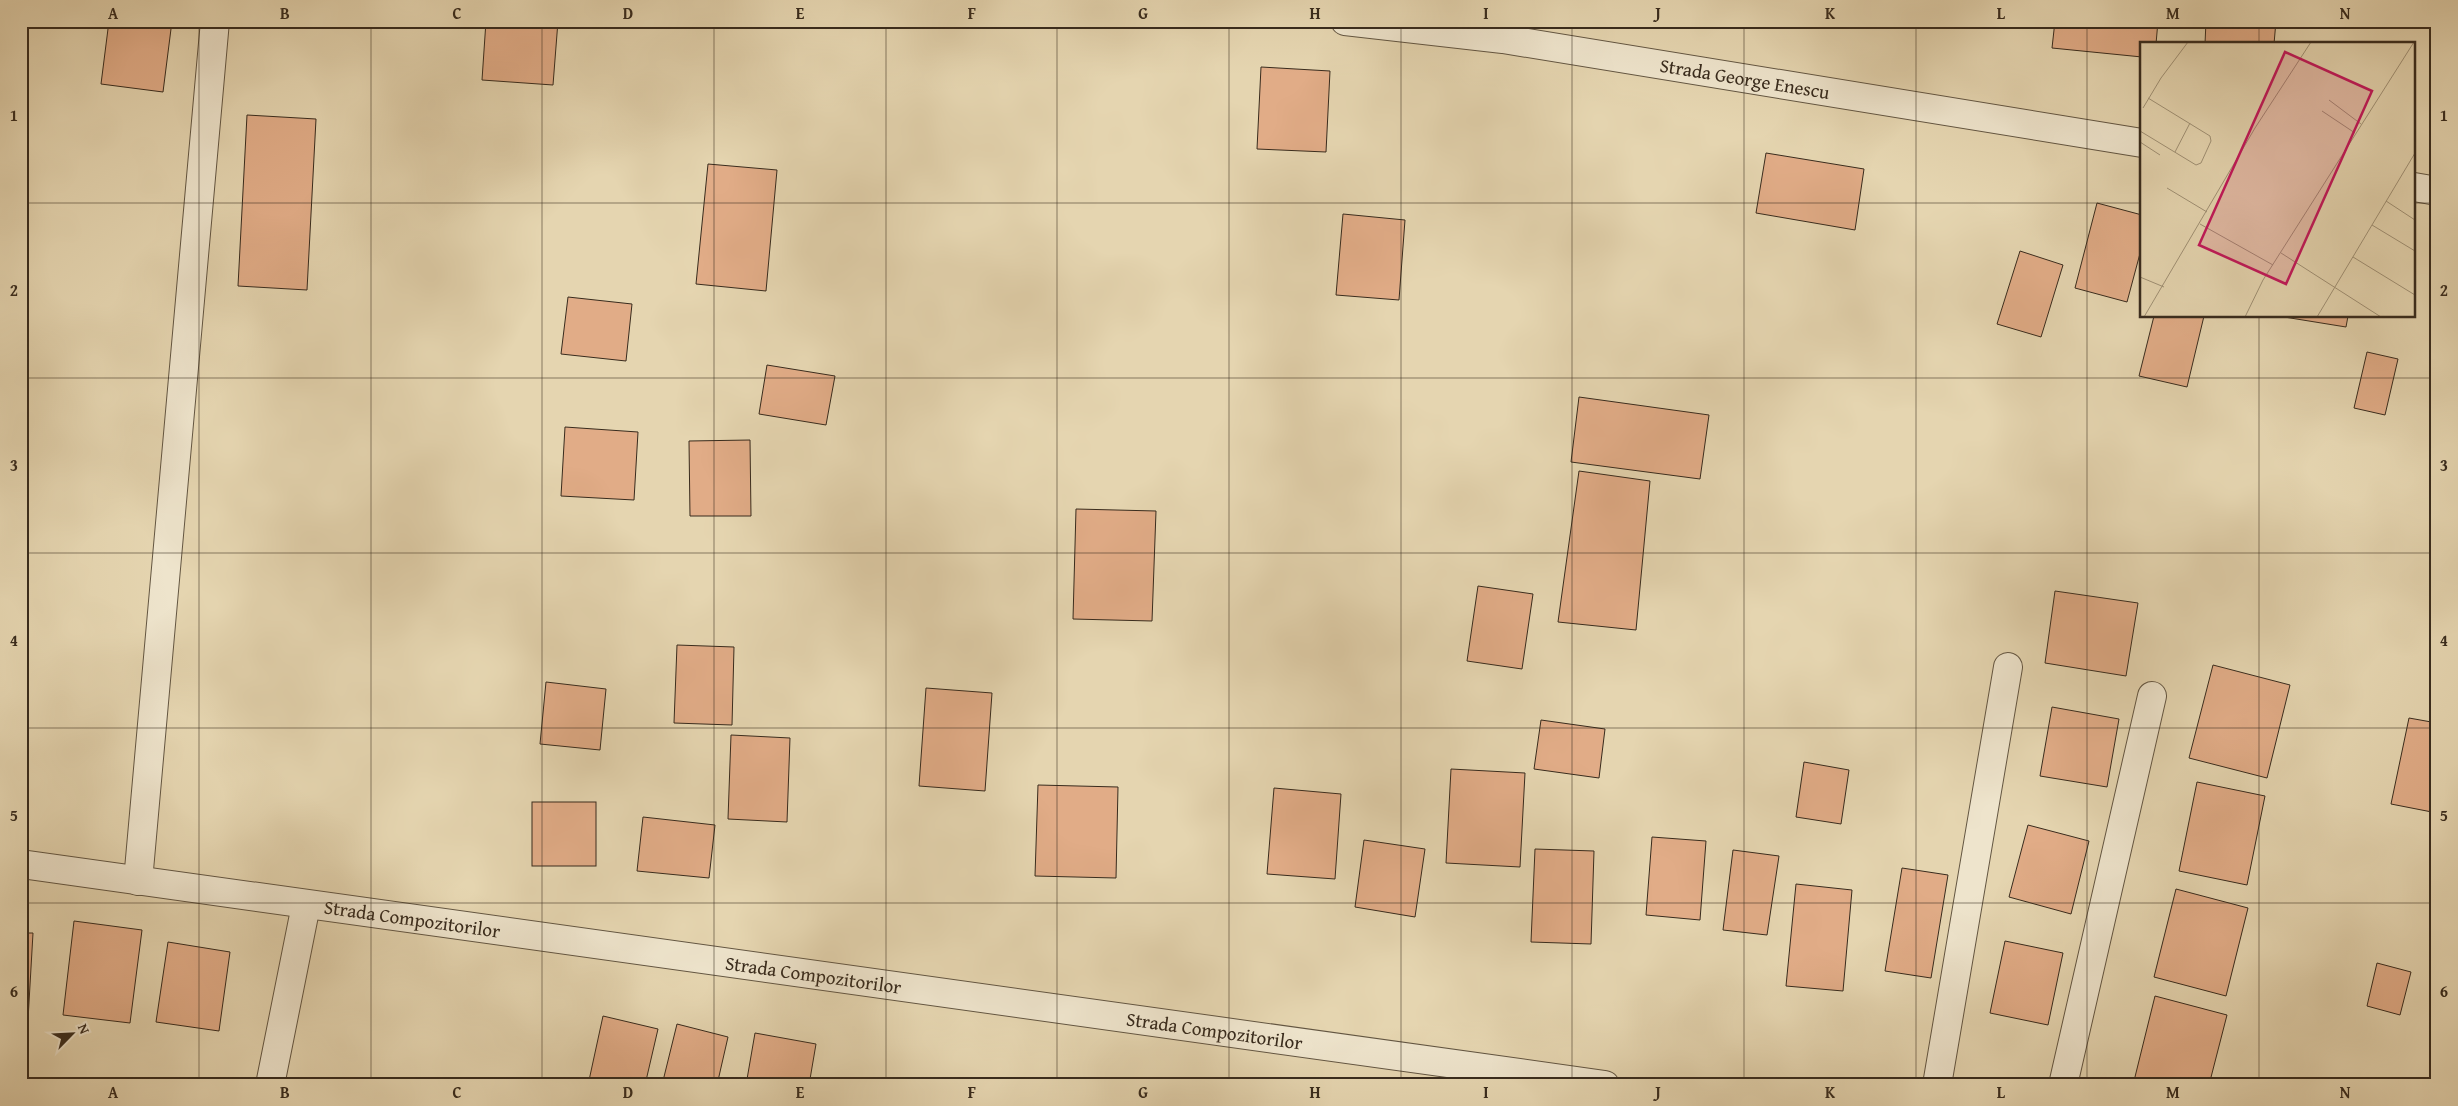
<svg xmlns="http://www.w3.org/2000/svg" width="2458" height="1106" font-family="'Gentium Book Plus',serif">
<style>
.building{fill:#e1ac87;stroke:#382b1d}
.lines{fill:none;stroke-linecap:round;stroke-linejoin:round}
.street-casing{stroke:#635642;stroke-width:30}
.street{stroke:#eee4cc;stroke-width:28}
.grid{fill:none;stroke:#382b1d;stroke-width:1;stroke-opacity:0.55}
.labels{text-anchor:middle;dominant-baseline:central;stroke-width:4.5;stroke-linejoin:round;paint-order:stroke}
.street-label{font-size:19px;fill:#382b1d;stroke:#eee4cc}
.inset-road{fill:none;stroke:#a09175;stroke-width:1}
.view{fill:#c2185b;fill-opacity:0.15;stroke:#c2185b;stroke-width:2.5}
.inset-edge{fill:none;stroke:#382b1d;stroke-width:2.5}
.neatline{fill:none;stroke:#382b1d;stroke-width:2}
.grid-label{font-size:16px;text-anchor:middle;font-weight:bold;fill:#382b1d}
</style>
<rect width="100%" height="100%" fill="#e5d5b0"/>
<filter id="stains"><feTurbulence type="fractalNoise" baseFrequency=".004" numOctaves="4"/><feColorMatrix values="0 0 0 0 .2 0 0 0 0 .09 0 0 0 0 .02 0 0 0 .5 -.17"/></filter>
<radialGradient id="worn" r=".72"><stop offset=".6" stop-color="#630" stop-opacity="0"/><stop offset="1" stop-color="#630" stop-opacity=".3"/></radialGradient>
<g class="building">
<path d="M109,21H172L163,92L101,84Z"/>
<path d="M486,21H558L553,85L482,80Z"/>
<path d="M2055,21H2158L2156,44H2142V57L2052,48Z"/>
<path d="M2206,21H2276L2274,44H2205Z"/>
<path d="M1261,67L1330,71L1326,152L1257,149Z"/>
<path d="M247,115L316,119L307,290L238,286Z"/>
<path d="M1766,153L1864,169L1855,230L1756,213Z"/>
<path d="M708,164L777,170L766,291L696,284Z"/>
<path d="M2097,203L2142,215V246L2127,302L2075,288Z"/>
<path d="M1343,214L1405,220L1399,300L1336,295Z"/>
<path d="M2020,251L2063,265L2041,337L1997,324Z"/>
<path d="M568,297L632,304L626,361L561,354Z"/>
<path d="M2154,316H2204L2187,387L2139,376Z"/>
<path d="M2278,316H2348L2346,327Z"/>
<path d="M2367,352L2398,359L2385,415L2354,408Z"/>
<path d="M767,365L835,376L826,425L759,414Z"/>
<path d="M1579,397L1709,415L1700,479L1571,462Z"/>
<path d="M565,427L638,432L634,500L561,496Z"/>
<path d="M750,440L751,516H690L689,441Z"/>
<path d="M1579,471L1650,481L1636,630L1558,622Z"/>
<path d="M1076,509L1156,511L1152,621L1073,619Z"/>
<path d="M1478,586L1533,594L1522,669L1467,661Z"/>
<path d="M2055,591L2138,603L2126,676L2045,663Z"/>
<path d="M677,645L734,647L732,725L674,723Z"/>
<path d="M2213,665L2290,685L2267,778L2189,758Z"/>
<path d="M546,682L606,689L600,750L540,744Z"/>
<path d="M926,688L992,693L985,791L919,786Z"/>
<path d="M2052,707L2119,719L2107,787L2040,776Z"/>
<path d="M2409,718L2437,723V813L2391,804Z"/>
<path d="M1541,720L1605,729L1599,778L1534,769Z"/>
<path d="M731,735L790,738L787,822L728,819Z"/>
<path d="M1804,762L1849,770L1841,824L1796,817Z"/>
<path d="M1451,769L1525,773L1520,867L1446,863Z"/>
<path d="M2197,782L2265,796L2247,885L2179,871Z"/>
<path d="M1038,785L1118,787L1116,878L1035,876Z"/>
<path d="M1274,788L1341,794L1335,879L1267,874Z"/>
<rect x="532" y="802" width="64" height="64"/>
<path d="M643,817L715,825L709,878L637,871Z"/>
<path d="M2028,825L2089,841L2071,914L2009,897Z"/>
<path d="M1652,837L1706,841L1700,920L1646,915Z"/>
<path d="M1364,840L1425,849L1415,917L1355,907Z"/>
<path d="M1535,849L1594,851L1591,944L1531,942Z"/>
<path d="M1733,850L1779,856L1767,935L1723,930Z"/>
<path d="M1902,868L1948,875L1931,978L1885,971Z"/>
<path d="M1796,884L1852,890L1843,991L1786,986Z"/>
<path d="M2176,889L2248,908L2226,996L2154,977Z"/>
<path d="M74,921L142,930L130,1023L63,1015Z"/>
<path d="M21,933H33L28,1020L21,1019Z"/>
<path d="M2005,941L2063,953L2048,1025L1990,1013Z"/>
<path d="M168,942L230,952L219,1031L156,1022Z"/>
<path d="M2377,963L2411,972L2400,1015L2367,1006Z"/>
<path d="M2155,996L2227,1015L2209,1085H2133Z"/>
<path d="M603,1016L658,1029L645,1085H588Z"/>
<path d="M677,1024L728,1037L717,1085H662Z"/>
<path d="M755,1033L816,1044L809,1085H746Z"/>
<path d="M989,1079L1036,1083V1085H989Z"/>
</g>
<g class="lines">
<defs>
<g id="street">
<path id="s1" d="M1345,21L1503,39L2142,143"/>
<path d="M2414,187L2437,191"/>
<path id="s2" d="M21,864L1605,1085"/>
<path d="M138,881L215,21"/>
<path d="M270,1085L306,905"/>
<path d="M1937,1085L2008,667"/>
<path d="M2063,1085L2152,696"/>
</g>
</defs>
<use href="#street" class="street-casing"/>
<use href="#street" class="street"/>
</g>
<path class="grid" d="M199,21V1085M371,21V1085M542,21V1085M714,21V1085M886,21V1085M1057,21V1085M1229,21V1085M1401,21V1085M1572,21V1085M1744,21V1085M1916,21V1085M2087,21V1085M2259,21V44M21,203H2142M2414,203H2437M2259,316V1085M21,378H2437M21,553H2437M21,728H2437M21,903H2437"/>
<g class="labels">
<g class="street-label">
<text stroke="none"><textPath href="#s1" startOffset="404">Strada George Enescu</textPath></text>
<text stroke="none"><textPath href="#s2" startOffset="395">Strada Compozitorilor</textPath></text>
<text stroke="none"><textPath href="#s2" startOffset="800">Strada Compozitorilor</textPath></text>
<text stroke="none"><textPath href="#s2" startOffset="1205">Strada Compozitorilor</textPath></text>
</g>
</g>
<g transform="translate(2140 42)">
<rect width="275" height="275" fill="#e5d5b0"/>
<path class="inset-road" d="M189,58L221,82M3,66L21,36L48,0M182,69L215,91M0,89L56,123L61,121L71,99L70,94L8,56M0,100L20,113M35,110L50,81M27,146L67,170M246,159L275,178M60,182L133,223M232,183L275,209M141,211L241,275M213,215L275,253M0,235L24,245M4,275L115,86L171,0M105,275L123,238L274,0M177,275L275,111"/>
<path class="view" d="M145,10L232,49L146,242L59,203Z"/>
<rect width="275" height="275" class="inset-edge"/>
</g>
<rect width="2458" height="1106" fill="none" stroke="#e5d5b0" stroke-width="55"/>
<g transform="translate(72 1034) rotate(66)" stroke="#eee4cc" stroke-width="4" paint-order="stroke">
<path d="M0-4L9 19L0 12L-9 19Z" fill="#382b1d"/>
<text y="-8" font-size="14" font-weight="bold" text-anchor="middle" fill="#382b1d">N</text>
</g>
<rect x="28" y="28" width="2402" height="1050" class="neatline"/>
<g class="grid-label">
<text x="113" y="19">A</text>
<text x="285" y="19">B</text>
<text x="457" y="19">C</text>
<text x="628" y="19">D</text>
<text x="800" y="19">E</text>
<text x="972" y="19">F</text>
<text x="1143" y="19">G</text>
<text x="1315" y="19">H</text>
<text x="1486" y="19">I</text>
<text x="1658" y="19">J</text>
<text x="1830" y="19">K</text>
<text x="2001" y="19">L</text>
<text x="2173" y="19">M</text>
<text x="2345" y="19">N</text>
<text x="14" y="121">1</text>
<text x="2444" y="121">1</text>
<text x="14" y="296">2</text>
<text x="2444" y="296">2</text>
<text x="14" y="471">3</text>
<text x="2444" y="471">3</text>
<text x="14" y="646">4</text>
<text x="2444" y="646">4</text>
<text x="14" y="821">5</text>
<text x="2444" y="821">5</text>
<text x="14" y="997">6</text>
<text x="2444" y="997">6</text>
<text x="113" y="1098">A</text>
<text x="285" y="1098">B</text>
<text x="457" y="1098">C</text>
<text x="628" y="1098">D</text>
<text x="800" y="1098">E</text>
<text x="972" y="1098">F</text>
<text x="1143" y="1098">G</text>
<text x="1315" y="1098">H</text>
<text x="1486" y="1098">I</text>
<text x="1658" y="1098">J</text>
<text x="1830" y="1098">K</text>
<text x="2001" y="1098">L</text>
<text x="2173" y="1098">M</text>
<text x="2345" y="1098">N</text>
</g>
<rect width="100%" height="100%" filter="url(#stains)"/>
<rect width="100%" height="100%" fill="url(#worn)"/>
</svg>
